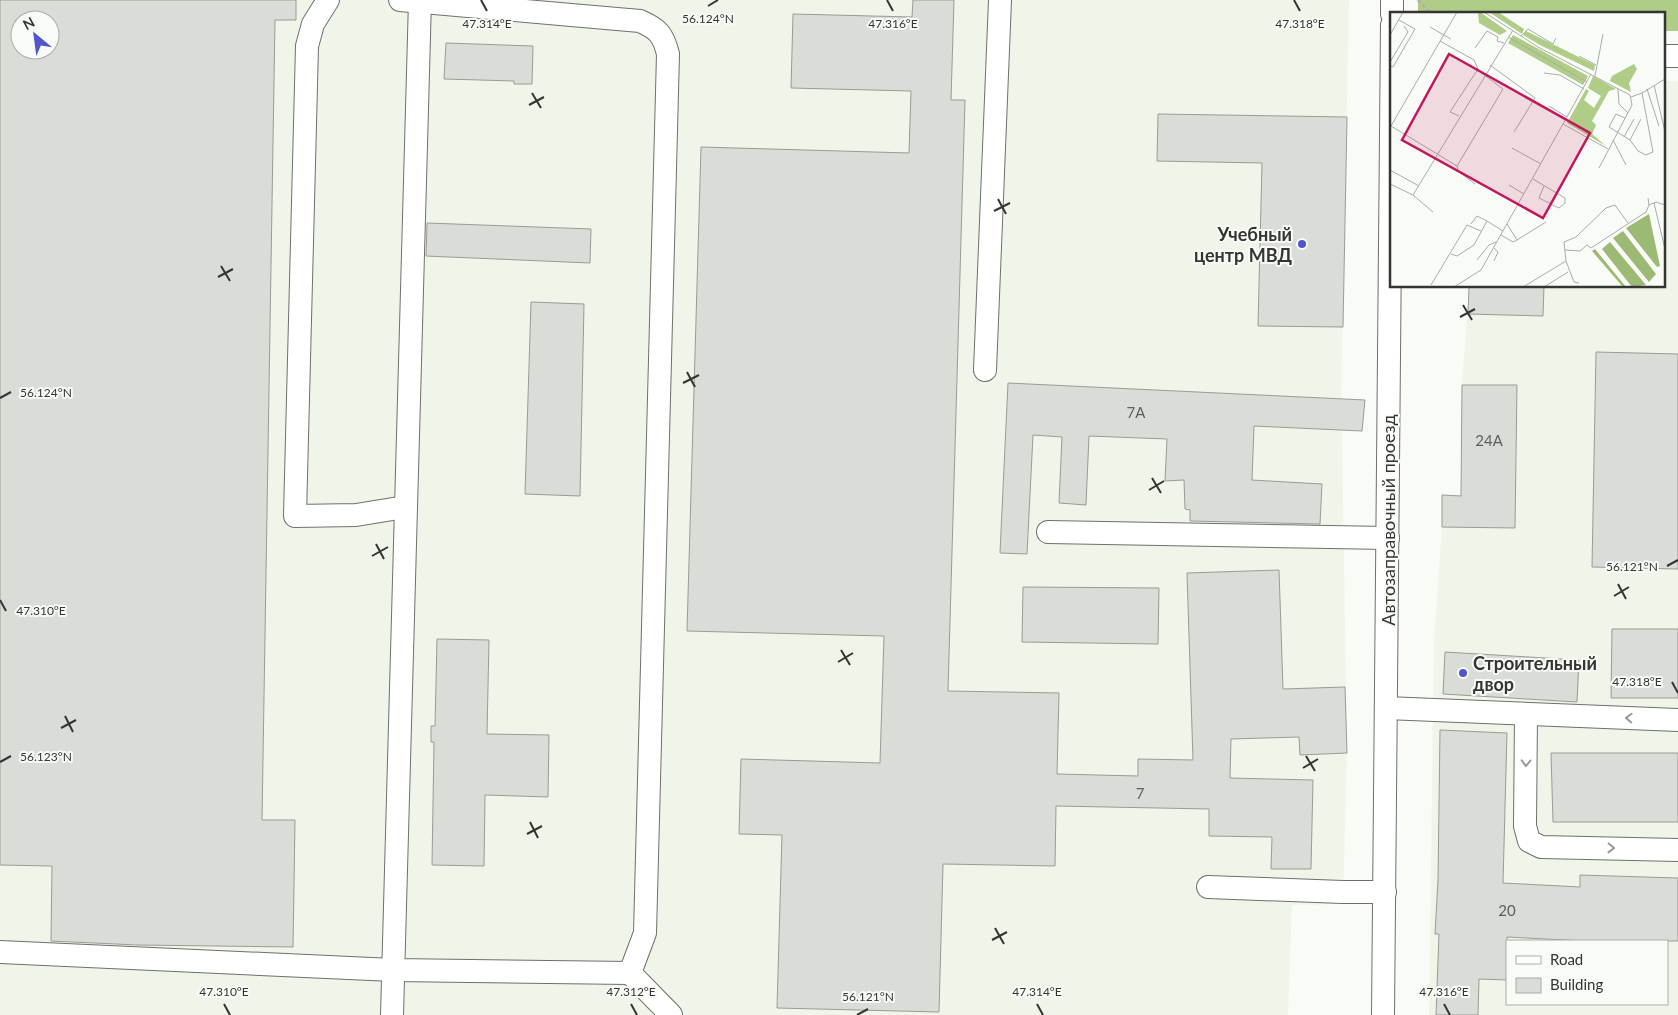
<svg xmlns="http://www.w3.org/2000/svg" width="1678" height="1015" font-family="Lato,sans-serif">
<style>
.built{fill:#eff5e9;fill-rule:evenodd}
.forest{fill:#afcd86}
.building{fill:#dadcd7;stroke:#999b96;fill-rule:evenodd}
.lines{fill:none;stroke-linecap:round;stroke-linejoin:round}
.minor-casing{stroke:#6e706c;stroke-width:24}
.path{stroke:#b1b3b0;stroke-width:3;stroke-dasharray:4 2.5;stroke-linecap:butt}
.minor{stroke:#fff;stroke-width:22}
.oneway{stroke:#9a9a99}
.ticks{fill:none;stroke:#343533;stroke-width:2}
.poi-dot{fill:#5355cc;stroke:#f9fbf7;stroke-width:2}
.labels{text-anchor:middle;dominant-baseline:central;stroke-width:4;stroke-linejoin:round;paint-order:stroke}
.number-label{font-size:15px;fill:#5e5f5c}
.poi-label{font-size:18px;font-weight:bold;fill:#343533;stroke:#f9fbf7;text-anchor:end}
.street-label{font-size:18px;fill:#343533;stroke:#f9fbf7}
.inset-road{fill:none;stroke:#aaaca9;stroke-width:1}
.view{fill:#c2185b;fill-opacity:0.15;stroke:#c2185b;stroke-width:2.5}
.inset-edge{fill:none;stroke:#343533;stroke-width:2.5}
.ticks-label{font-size:12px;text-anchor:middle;fill:#343533;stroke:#f9fbf7;stroke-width:4;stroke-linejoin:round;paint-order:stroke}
</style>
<rect width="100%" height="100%" fill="#f9fbf7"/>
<g class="built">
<path d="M0,0H1349L1341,399L1365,400L1362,431H1342L1347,753L1343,904L1292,905L1288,1015H0ZM20,20H50V50H20Z"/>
<path d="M1664,81H1678V1015H1429L1434,641L1442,527V495H1461L1462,385L1469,286H1664ZM1507,941H1667V1004H1507Z"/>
</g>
<path class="forest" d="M1418,0H1678V31H1664V14H1418Z"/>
<g class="building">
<path d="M0,0H296V20H275L262,820H295L293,947L137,945L51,941L52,866L0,865ZM20,20H50V50H20Z"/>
<path d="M913,0H954L951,100H965L948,691L1059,693L1057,774L1138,776V759L1193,760L1187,573L1279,570L1283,689L1345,687L1347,753L1300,755L1299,737L1231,739L1230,778L1313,780L1311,869H1271L1272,837L1209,836V809L1056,806L1055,866L943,864L939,1012L777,1008L782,835L739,834L741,759L880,763L884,636L687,631L701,147L909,153L911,91L791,88L793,14L912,17Z"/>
<path d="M446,43L533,46L532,84H514V81L444,79Z"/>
<path d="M1158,114L1347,117L1343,327L1258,326L1262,163L1157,161Z"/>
<path d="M427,223L591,229L590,263L426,256Z"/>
<path d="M1469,286H1544L1543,316L1468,314Z"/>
<path d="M531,302L584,304L580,496L525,494Z"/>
<path d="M1596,352L1678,354V569L1592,567Z"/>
<path d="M1008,383L1365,400L1362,431L1254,426L1252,480L1322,484L1320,524L1190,521V510L1185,509L1184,480L1165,481L1167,439L1089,436L1086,505L1059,503L1062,437L1033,435L1027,554L1000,553Z"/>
<path d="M1462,385H1517L1515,528L1442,527V495L1461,496Z"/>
<path d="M1023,587L1159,588L1158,644L1022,642Z"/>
<path d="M1612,629H1678V698H1611Z"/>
<path d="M437,639L489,640L487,734L549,735L548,797L485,795L484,866L432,865L434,742H431V726H435Z"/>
<path d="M1445,652L1579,660L1577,702L1443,694Z"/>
<path d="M1440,730L1507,733L1503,883L1580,887V875L1678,878V941H1584L1507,937V980L1479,979L1478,1015H1436L1439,934H1435L1438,880Z"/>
<path d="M1551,753H1678V822H1553Z"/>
</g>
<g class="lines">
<defs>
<g id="minor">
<path d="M328,0L313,24L307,46L295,516L356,515L405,507"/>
<path d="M1392,14V0"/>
<path d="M1664,56H1678"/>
<path d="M985,370L1000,0"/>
<path d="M1048,532L1388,538"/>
<path d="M1386,708L1678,720"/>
<path d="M1526,714L1525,826L1529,841L1541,847L1678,850"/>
<path d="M1208,887L1343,892H1385"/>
<path d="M0,952L393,970L630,973L645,933L668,54C663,34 658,29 640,21L400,0"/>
<path d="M630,973L671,1015"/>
<path d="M392,1015L420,0"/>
<path d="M1383,1015L1392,25"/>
</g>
</defs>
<use href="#minor" class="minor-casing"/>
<path class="path" d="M1418,0L1431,14"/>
<use href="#minor" class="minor"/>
</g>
<defs><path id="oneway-chevron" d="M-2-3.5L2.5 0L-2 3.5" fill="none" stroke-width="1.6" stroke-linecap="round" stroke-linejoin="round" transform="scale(1.25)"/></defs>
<g class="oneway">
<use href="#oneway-chevron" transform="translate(1629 718) rotate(-178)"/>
<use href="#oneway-chevron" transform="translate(1526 763) rotate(91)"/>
<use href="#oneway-chevron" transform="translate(1611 848) rotate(1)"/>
</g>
<path class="ticks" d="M481,0L487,11M887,0L893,11M1294,0L1300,11M708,6L718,0M532,93L541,108M529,105L544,97M998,199L1006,214M994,211L1010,203M221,266L230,281M218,277L233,269M1463,305L1472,320M1460,317L1475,309M687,372L695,387M683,383L699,375M0,398L11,392M1152,478L1161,493M1149,490L1164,481M376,544L384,559M372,556L388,547M1667,566L1678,560M1618,584L1626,599M1614,596L1629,587M0,600L6,611M841,650L850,665M838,662L853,653M1672,682L1678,693M65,716L73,732M61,728L76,720M1306,756L1315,771M0,762L11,756M1303,768L1318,759M530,822L538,838M527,834L542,826M995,928L1004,944M992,940L1007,932M224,1004L230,1015M631,1004L637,1015M1037,1004L1043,1015M1444,1004L1450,1015M857,1015L868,1009"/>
<g class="poi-dot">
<circle cx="1302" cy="244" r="5"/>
<circle cx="1463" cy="673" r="5"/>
</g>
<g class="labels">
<g class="number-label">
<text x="1136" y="412">7А</text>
<text x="1489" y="440">24А</text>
<text x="1140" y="793">7</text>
<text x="1507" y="910">20</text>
</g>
<g class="poi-label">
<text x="1292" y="234">Учебный<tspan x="1292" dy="21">центр МВД</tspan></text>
<text x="1473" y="663" text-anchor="start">Строительный<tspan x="1473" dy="21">двор</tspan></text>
</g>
<g class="street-label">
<text transform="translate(1388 520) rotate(-90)">Автозаправочный проезд</text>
</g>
</g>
<g transform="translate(1390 12)">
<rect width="275" height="275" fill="#f9fbf7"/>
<path d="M88,0H90L117,19L110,23L89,11ZM99,0H108L134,17L132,22ZM136,19L205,53L204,59L150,33L133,23ZM123,23L198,64L193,73L118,31ZM244,52L247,57L239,71L241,80L220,69L222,64ZM203,64L226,77L219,79L202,109L206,113L202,122L216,134L177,111L196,77L199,79L194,88L204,96L211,84L198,76Z" fill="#afcd86"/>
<path d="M259,202L270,254L267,255L236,216ZM233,219L266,262L259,270L223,226ZM220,230L256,273L242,275L212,237ZM205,237L236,275H233L202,239Z" fill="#9dba74"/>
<path class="inset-road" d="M94,0L148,35L240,83L242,93L209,156M40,15L61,27M0,23L13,0M131,24L138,17L163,32L166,26M118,25L197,70M50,29L84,48L89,59L113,77L67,154L1,114L67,0M85,36L97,19L108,25L107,29L114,31M189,44L206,53M0,50L18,20L14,14M100,53L145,86L124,120M0,54L3,55L25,17L9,8M154,61L170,63L194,77M205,64L213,22M264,73L275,120M228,77L229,92L238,101M257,77L269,114M252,81L275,67M159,94L177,105M69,104L60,100L88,57M235,106L226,102L219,115L240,128L248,139L256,143L263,140L252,81L241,85M173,112L218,137M234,125L244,107M223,128L236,153M240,128L251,107M122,136L151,152M67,154L68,159L85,172M0,158L29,174M143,167L175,186V191L169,196L149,186L154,174M0,172L23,183L123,18M119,173L134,182M23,183L43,200M258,186L259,193L266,190L275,193M264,191L275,237M81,212L87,204L97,209M117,212L127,228L156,210M111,223L123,230L127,228M103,235L108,240L104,249M175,238L190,239L197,233L201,236L256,200L259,193M61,242L67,244L84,233L97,209L113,219M87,248L99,233L106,230M176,249L174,230L186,225L216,196L225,193L238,211M41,273L77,213L91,219M64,275L91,258L201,62M133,275L176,249L184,270L189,271M154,275L178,260"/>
<path class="view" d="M59,42L200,121L153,206L12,128Z"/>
<rect width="275" height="275" class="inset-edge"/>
</g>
<g class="ticks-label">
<text x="708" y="23">56.124°N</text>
<text x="487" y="28">47.314°E</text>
<text x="893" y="28">47.316°E</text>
<text x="1300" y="28">47.318°E</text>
<text x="46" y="397">56.124°N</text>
<text x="1632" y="571">56.121°N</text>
<text x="41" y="615">47.310°E</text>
<text x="1637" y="686">47.318°E</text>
<text x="46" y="761">56.123°N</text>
<text x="224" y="996">47.310°E</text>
<text x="631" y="996">47.312°E</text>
<text x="1037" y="996">47.314°E</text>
<text x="1444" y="996">47.316°E</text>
<text x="868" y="1001">56.121°N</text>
</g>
<rect x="1506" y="940" width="162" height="65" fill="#f9fbf7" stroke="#aaaca9"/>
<rect x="1516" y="956" width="25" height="8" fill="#ffffff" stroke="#aaaca9"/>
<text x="1550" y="965" font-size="15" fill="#343533">Road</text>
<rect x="1516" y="978" width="25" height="15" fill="#dadcd7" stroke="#aaaca9"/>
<text x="1550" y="990" font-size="15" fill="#343533">Building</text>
<g transform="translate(35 35) rotate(331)"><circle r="24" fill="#f9fbf7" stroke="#aaaca9"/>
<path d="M0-4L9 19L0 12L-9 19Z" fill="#5355cc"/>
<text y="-8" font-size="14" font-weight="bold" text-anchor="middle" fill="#343533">N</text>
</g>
</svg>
